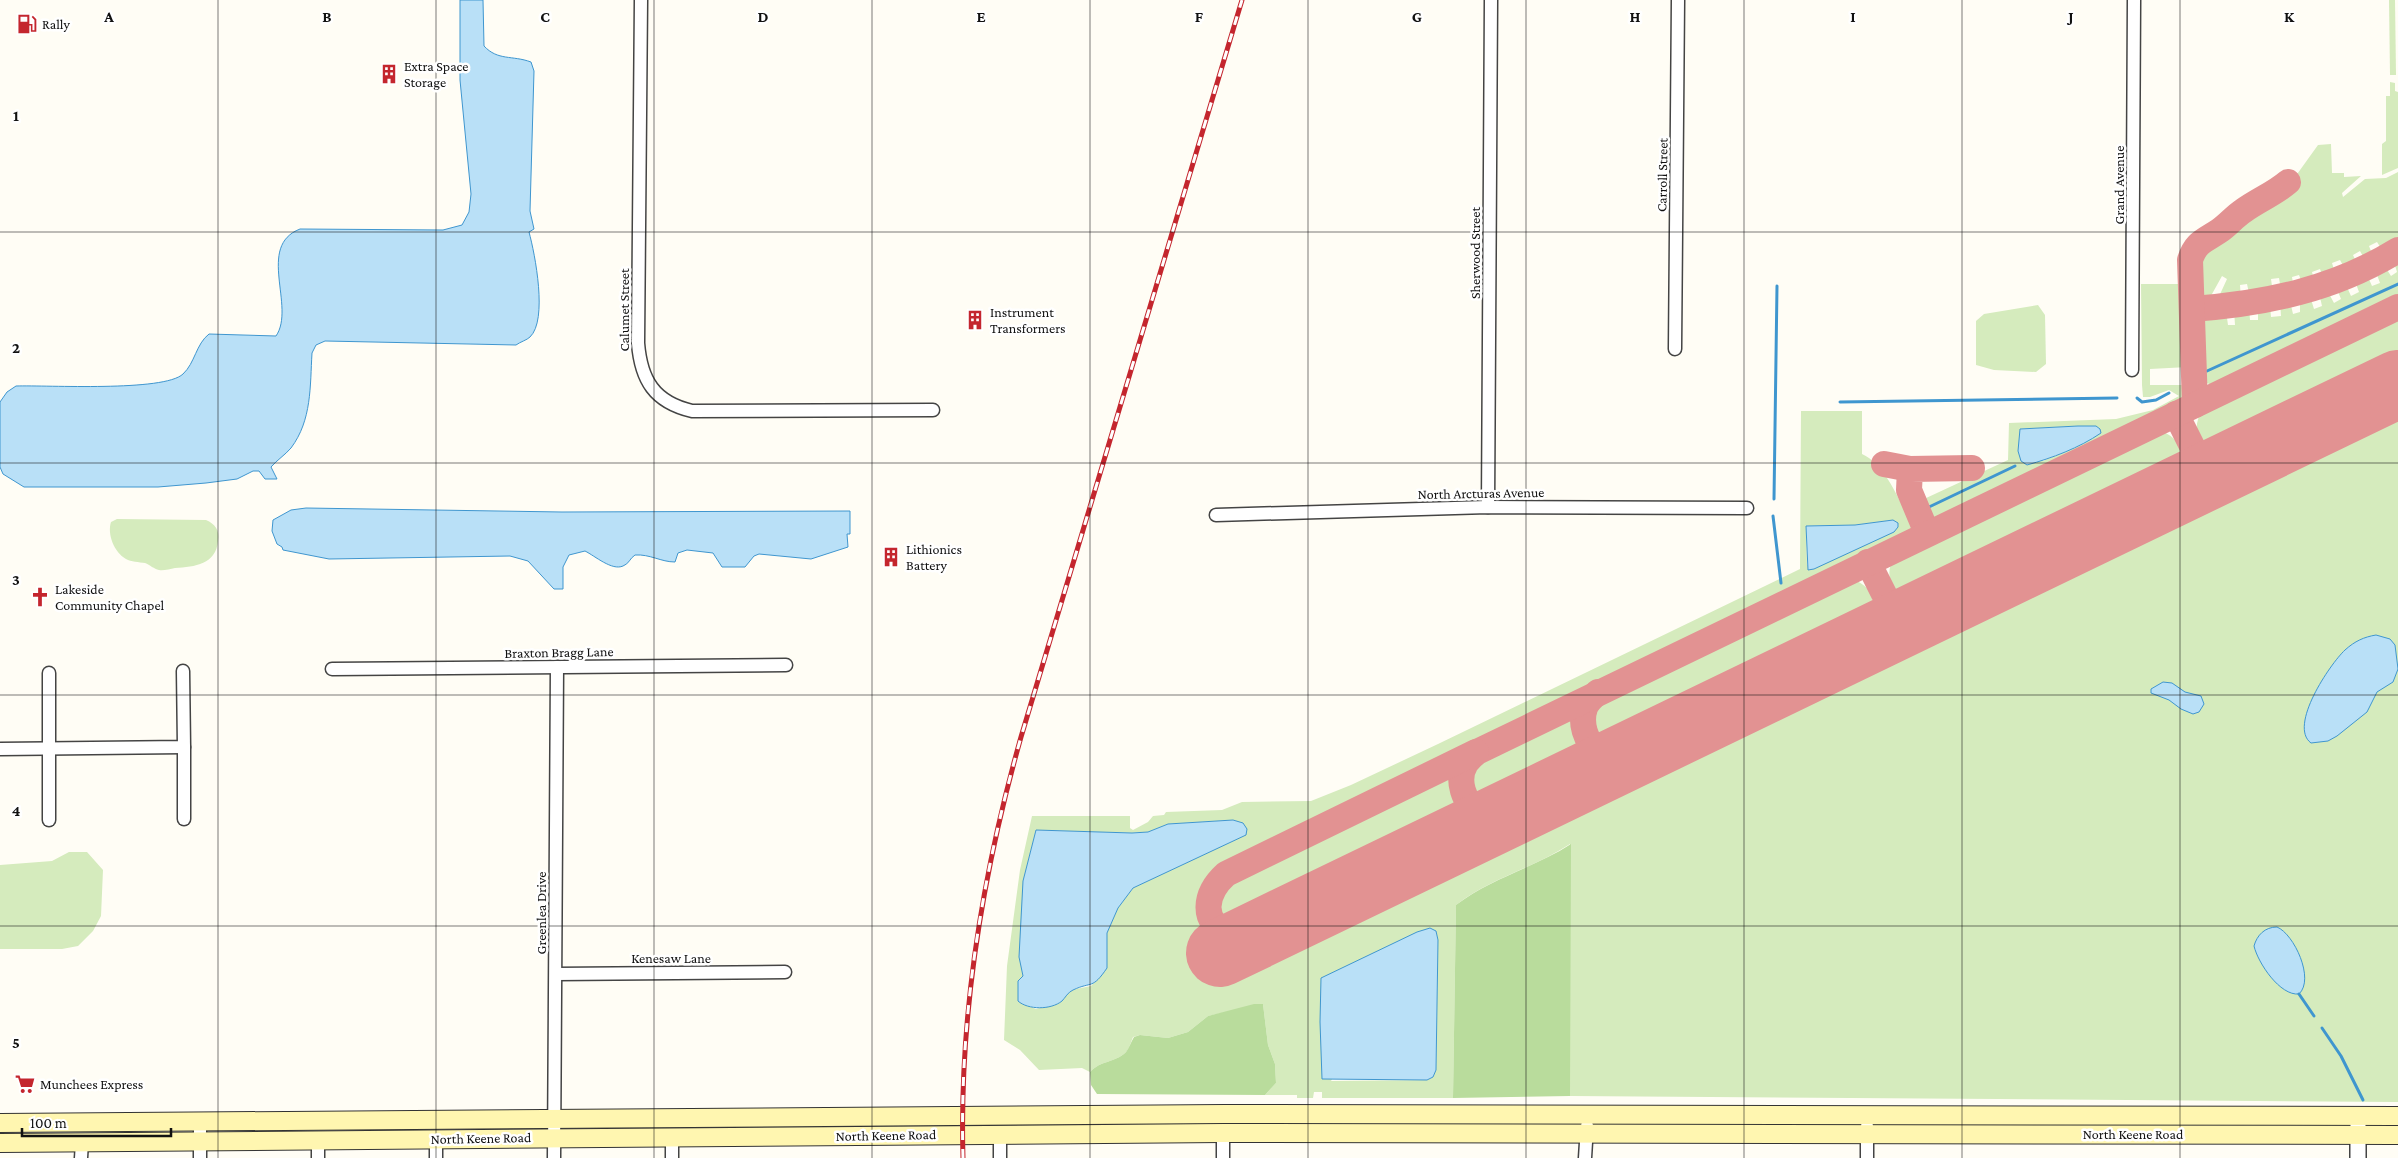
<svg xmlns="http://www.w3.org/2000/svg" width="2398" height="1158" font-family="'Crimson Pro',serif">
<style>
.green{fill:#d5ebbd;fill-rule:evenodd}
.forest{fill:#b9dc9c}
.water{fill:#b9e0f7;stroke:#3f96cf}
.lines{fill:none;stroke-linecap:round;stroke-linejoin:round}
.stream{stroke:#3f96cf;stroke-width:3}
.taxiway{stroke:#e29292;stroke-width:26}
.runway{stroke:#e29292;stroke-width:68}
.minor-casing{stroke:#444;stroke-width:15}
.tertiary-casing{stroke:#444;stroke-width:18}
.secondary-casing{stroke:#333;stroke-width:20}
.minor{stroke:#fff;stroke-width:12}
.tertiary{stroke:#fff;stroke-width:15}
.secondary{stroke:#fff6b0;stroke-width:18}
.rail-casing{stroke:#c4262e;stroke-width:5}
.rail{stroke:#fff;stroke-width:3;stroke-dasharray:9;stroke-linecap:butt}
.grid{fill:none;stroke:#111;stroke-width:1;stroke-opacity:0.55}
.labels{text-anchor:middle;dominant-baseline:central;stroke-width:5;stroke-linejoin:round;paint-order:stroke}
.poi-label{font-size:14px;fill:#111;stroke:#fff;text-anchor:start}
.street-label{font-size:14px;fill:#111;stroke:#fff}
.grid-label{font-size:16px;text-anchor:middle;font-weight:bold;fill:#111;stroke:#fff;stroke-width:5;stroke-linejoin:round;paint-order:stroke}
</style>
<rect width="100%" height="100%" fill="#fffdf5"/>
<g class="green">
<path d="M2389,0H2395L2396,75H2390Z"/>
<path d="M2390,82L2395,83V91L2398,92V168L2382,175V144L2386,141V96H2390Z"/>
<path d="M2331,144L2332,173H2344V177L2361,176L2342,193L2343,197L2365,179L2386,178L2398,172V245L2384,253L2377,242L2369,246L2374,259L2369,262L2365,260L2360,251L2353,255L2358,266L2347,273L2340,260L2332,263L2336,276L2331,280L2324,281L2320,269L2312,272L2315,284L2304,288L2299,275L2292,277L2294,290L2283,292L2281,290L2279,278L2271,279L2273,293L2271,294L2250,298L2247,284L2240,285L2241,300L2216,303L2227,279L2222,276L2207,303L2199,305L2196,304V265L2205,246L2290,184L2318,145Z"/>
<path d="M2398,256V299L2221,385C2210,385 2203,384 2198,374L2197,317L2201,314L2226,311L2228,325H2235L2234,310L2249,307L2250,320H2258V306L2270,304L2271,317L2281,316L2280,301H2290L2293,314L2300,312V298L2310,296L2314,309L2322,306L2319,293L2328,292L2334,303L2341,299L2337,289L2346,285L2351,296L2359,292L2355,281L2362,276L2368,277L2372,286L2380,283L2376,272L2377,268L2384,265L2391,276L2397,272L2393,259Z"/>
<path d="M2141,284H2179L2187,292L2188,367L2150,369V385H2189L2179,405L1944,518L1937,519L1928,516L1922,503L1924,499L2008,460L2009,423L2116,419L2153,410L2179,396L2169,390L2150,397H2143L2142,385ZM2078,426L2100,433L2076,447L2043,461L2020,429Z"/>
<path d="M2038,305L2045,315L2046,364L2036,372L1994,370L1976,365V321L1984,314Z"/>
<path d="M2398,315V365L2226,449C2199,451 2189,430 2203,409Z"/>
<path d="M2398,403V1102L1570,1096V844C1534,868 1491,878 1456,905L1453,1098H1322V1092H1314L1313,1098H1297V1095H1265L1276,1083L1275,1064L1268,1045L1263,1004L1208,1016L1188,1032L1168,1038L1140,1035L1133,1037C1131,1042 1129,1049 1126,1052C1115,1063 1101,1060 1090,1072L1082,1068L1039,1070L1020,1050L1004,1040L1007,966L1020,870L1032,816H1130V828L1133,830L1148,822L1153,816L1164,815L1166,812L1222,810L1242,802L1311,801L1351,785L1438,744L1800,569L1801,411H1862V454C1883,464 1892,487 1903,506C1907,511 1912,516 1913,523C1913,526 1910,530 1909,534L1218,871C1184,904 1210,934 1226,970ZM1893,520L1894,532L1807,565L1806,526L1855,525ZM1233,820L1243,823L1245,835L1133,888L1118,908L1107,933V968L1091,986L1071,990L1060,1002L1036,1009L1018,1001L1023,976V881L1036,830L1132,833L1148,832L1168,824ZM1430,928L1436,931L1438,940L1436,1070L1433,1077L1427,1080L1331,1081L1417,932Z"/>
<path d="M2156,431C2179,433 2186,454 2175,473L1918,597H1907L1893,588C1888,576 1888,568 1894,557Z"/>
<path d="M117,519L206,520C215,524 220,530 218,541C216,564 195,567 175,568C170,569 163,571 159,570C154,569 150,565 145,563C139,562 131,562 126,559C114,552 107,534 111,522Z"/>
<path d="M1850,578C1874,587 1877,600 1867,622L1621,740C1602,740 1592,732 1592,712L1601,699Z"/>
<path d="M1573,712L1572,732L1583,758L1492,802L1482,800L1473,792L1471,774L1481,758Z"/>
<path d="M1452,772L1453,799L1462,817L1237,925C1209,927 1210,897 1226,882Z"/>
<path d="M69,852H87L103,870L101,916L93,931L78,946L62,949H0V865L52,861Z"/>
</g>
<g class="forest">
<path d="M1571,844L1570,1096L1453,1098L1456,905C1491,878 1534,868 1571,844Z"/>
<path d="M1254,1004H1263L1268,1045L1275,1064L1276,1083L1265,1095L1097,1094L1091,1085L1090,1072C1101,1060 1115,1063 1126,1052C1129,1048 1131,1042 1134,1037L1140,1035L1168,1038L1188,1032L1208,1016Z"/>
</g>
<g class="water">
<path d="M460,0H483L484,46C498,61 512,55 531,62L534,71L530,211L534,229L529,232C535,254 548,320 530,337C527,340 520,342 516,345L325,341L316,345L312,353C310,386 312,420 291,448C285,455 277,460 271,467L277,479H265L259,471H253L237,479L206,483L158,487H24L3,474L0,467V402L7,392L16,386C47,385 164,392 183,374C195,363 196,344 209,334L276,336C296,307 256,246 300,229L443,230L462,225L469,212L471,194L460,80Z"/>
<path d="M2078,426H2096L2100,429L2101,433C2079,448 2052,458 2027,465L2021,461L2018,451L2020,429Z"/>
<path d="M306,508L562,512L850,511V534H847L848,547L811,559L759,554L754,556L745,567H722L713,553L687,550L678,553L675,562C661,562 650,554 635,555C630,558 629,564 623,566C612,571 595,556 585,551L569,555L563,567V589H554L528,561L510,556L329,559L283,550L282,547L277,544L272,531L273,520L291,510Z"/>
<path d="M1893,520L1898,523V527L1894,532L1814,569L1808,570L1806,526L1855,525Z"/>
<path d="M2376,635L2390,639L2395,645L2398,669L2393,682L2377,692L2367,712L2337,736L2328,741L2311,743C2288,726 2330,664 2345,650C2355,641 2364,637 2376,635Z"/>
<path d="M2163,682L2172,683L2185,692L2201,696L2204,704L2199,712L2193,714L2181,709L2169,700L2151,693V689Z"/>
<path d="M1233,820L1243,823L1247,829L1246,835L1133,888L1118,908L1107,933V968C1092,990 1092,981 1073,990C1068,992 1065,998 1062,1001C1051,1010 1028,1010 1018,1001V981L1023,976L1019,957L1023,881L1036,830L1132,833L1148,832L1168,824Z"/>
<path d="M2277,927C2294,934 2315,979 2299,994C2280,996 2258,963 2254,946C2257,935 2265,927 2277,927Z"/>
<path d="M1430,928L1436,931L1438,940L1436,1070L1433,1077L1427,1080L1322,1079L1320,1022L1321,978L1417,932Z"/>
</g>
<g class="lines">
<g class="stream">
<path d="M2207,371L2398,284"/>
<path d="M2137,398L2142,402L2156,400L2169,393"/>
<path d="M1840,402L2117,398"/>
<path d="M1774,499L1777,286"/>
<path d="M1929,507L2015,466"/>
<path d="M1773,516L1781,583"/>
<path d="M2299,994L2314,1016"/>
<path d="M2322,1028L2341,1056L2363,1100"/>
</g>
<g class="taxiway">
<path d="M2192,309C2265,304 2335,289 2398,250"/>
<path d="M2195,405L2190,260C2196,242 2204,241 2219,231C2228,225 2234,217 2243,211C2258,200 2274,194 2288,182"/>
<path d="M2176,414L2207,476"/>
<path d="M1884,464L1910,469"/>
<path d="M1927,533L1909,490L1910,469L1972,468"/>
<path d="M1868,562L1900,626"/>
<path d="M1598,692C1594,696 1587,702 1585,708C1580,722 1585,742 1598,750C1607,756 1620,755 1630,755"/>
<path d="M1503,816C1496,815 1487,814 1480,811C1463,804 1456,779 1466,763C1469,759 1473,755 1477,752L2398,307"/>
<path d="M1254,937C1246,936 1236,937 1230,935C1199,922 1205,893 1226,874L1476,752"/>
</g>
<path class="runway" d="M1220,953L2398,384"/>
<defs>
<g id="minor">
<path d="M641,0L638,343C641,380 654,402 692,411L933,410"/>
<path d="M1675,349L1678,0"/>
<path d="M2132,370L2134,0"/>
<path d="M1488,507L1491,0"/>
<path d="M1216,515L1488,507L1747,508"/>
<path d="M332,669L786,665"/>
<path d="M49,673V820"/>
<path d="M184,747V819"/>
<path d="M0,749L184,747L183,671"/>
<path d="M556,974L785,972"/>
<path d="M1223,1133V1158"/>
<path d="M1000,1134V1158"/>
<path d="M81,1158L82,1142"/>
<path d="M200,1158V1122"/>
<path d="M318,1158V1140"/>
<path d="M436,1158V1139"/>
<path d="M554,1158L557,667"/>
<path d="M672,1158V1137"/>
<path d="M1585,1158L1587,1126"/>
<path d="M1867,1158V1126"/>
</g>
<path id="tertiary" d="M2358,1158V1115"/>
<g id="secondary">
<path d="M0,1123L1224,1114L2398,1116"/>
<path d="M0,1143L1223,1133L2398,1135"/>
</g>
</defs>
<use href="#minor" class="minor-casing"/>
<use href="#tertiary" class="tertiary-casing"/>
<use href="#secondary" class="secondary-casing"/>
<use href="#minor" class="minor"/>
<use href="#tertiary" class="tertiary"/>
<use href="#secondary" class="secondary"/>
<defs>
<path id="rail" d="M963,1158C959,1015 982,875 1021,737L1242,0"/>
</defs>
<use href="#rail" class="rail-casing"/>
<use href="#rail" class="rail"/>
</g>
<path class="grid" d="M218,0V1158M436,0V1158M654,0V1158M872,0V1158M1090,0V1158M1308,0V1158M1526,0V1158M1744,0V1158M1962,0V1158M2180,0V1158M0,232H2398M0,463H2398M0,695H2398M0,926H2398"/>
<defs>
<symbol id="fuel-bare" viewBox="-9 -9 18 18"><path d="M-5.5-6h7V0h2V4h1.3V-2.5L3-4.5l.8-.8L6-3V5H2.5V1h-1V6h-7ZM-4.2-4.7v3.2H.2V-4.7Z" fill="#c4262e" stroke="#fff" stroke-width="2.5" paint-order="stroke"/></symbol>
<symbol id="building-bare" viewBox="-9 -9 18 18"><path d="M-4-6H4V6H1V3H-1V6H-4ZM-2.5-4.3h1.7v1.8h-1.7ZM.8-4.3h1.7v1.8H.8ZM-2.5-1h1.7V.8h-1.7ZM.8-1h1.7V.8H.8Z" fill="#c4262e" stroke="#fff" stroke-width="2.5" paint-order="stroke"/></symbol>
<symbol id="church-bare" viewBox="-9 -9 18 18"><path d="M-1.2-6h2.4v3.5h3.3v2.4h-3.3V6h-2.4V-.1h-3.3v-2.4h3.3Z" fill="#c4262e" stroke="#fff" stroke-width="2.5" paint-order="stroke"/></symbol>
<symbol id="supermarket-bare" viewBox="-9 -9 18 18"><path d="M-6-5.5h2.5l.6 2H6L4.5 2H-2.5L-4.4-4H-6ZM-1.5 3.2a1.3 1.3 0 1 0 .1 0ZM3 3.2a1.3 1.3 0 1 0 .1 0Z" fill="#c4262e" stroke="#fff" stroke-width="2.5" paint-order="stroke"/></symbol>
</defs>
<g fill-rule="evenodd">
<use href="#fuel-bare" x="13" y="10" width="28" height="28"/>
<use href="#building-bare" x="375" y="60" width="28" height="28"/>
<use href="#building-bare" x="961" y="306" width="28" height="28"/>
<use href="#building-bare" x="877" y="543" width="28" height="28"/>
<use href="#church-bare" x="26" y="583" width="28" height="28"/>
<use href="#supermarket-bare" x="11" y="1070" width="28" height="28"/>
</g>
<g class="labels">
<g class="poi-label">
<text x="42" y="24">Rally</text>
<text x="404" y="66">Extra Space<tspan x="404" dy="16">Storage</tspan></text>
<text x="990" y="312">Instrument<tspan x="990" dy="16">Transformers</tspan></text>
<text x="906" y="549">Lithionics<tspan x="906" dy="16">Battery</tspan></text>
<text x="55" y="589">Lakeside<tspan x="55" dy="16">Community Chapel</tspan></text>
<text x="40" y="1084">Munchees Express</text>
</g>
<g class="street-label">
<text transform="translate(1662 175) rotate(-89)">Carroll Street</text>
<text transform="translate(2119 185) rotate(-90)">Grand Avenue</text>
<text transform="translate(1475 253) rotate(-90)">Sherwood Street</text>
<text transform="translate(624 310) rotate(-90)">Calumet Street</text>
<text transform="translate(1481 493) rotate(-1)">North Arcturas Avenue</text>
<text transform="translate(559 652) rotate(-1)">Braxton Bragg Lane</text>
<text transform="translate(541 913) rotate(-90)">Greenlea Drive</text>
<text x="671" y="958">Kenesaw Lane</text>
<text x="2133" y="1134">North Keene Road</text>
<text transform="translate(886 1135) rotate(-1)">North Keene Road</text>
<text transform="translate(481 1138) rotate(-1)">North Keene Road</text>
</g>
</g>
<g class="grid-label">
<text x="109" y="22">A</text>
<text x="327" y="22">B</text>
<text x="545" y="22">C</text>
<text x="763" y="22">D</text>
<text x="981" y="22">E</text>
<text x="1199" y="22">F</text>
<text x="1417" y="22">G</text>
<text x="1635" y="22">H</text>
<text x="1853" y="22">I</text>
<text x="2071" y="22">J</text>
<text x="2289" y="22">K</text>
<text x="16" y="121">1</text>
<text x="16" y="353">2</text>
<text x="16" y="585">3</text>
<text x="16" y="816">4</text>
<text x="16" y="1048">5</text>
</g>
<path d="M22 1128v8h149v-8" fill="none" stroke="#111111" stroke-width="2.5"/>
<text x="30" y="1128" font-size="15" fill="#111111" stroke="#ffffff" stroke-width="4" paint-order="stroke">100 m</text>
</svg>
